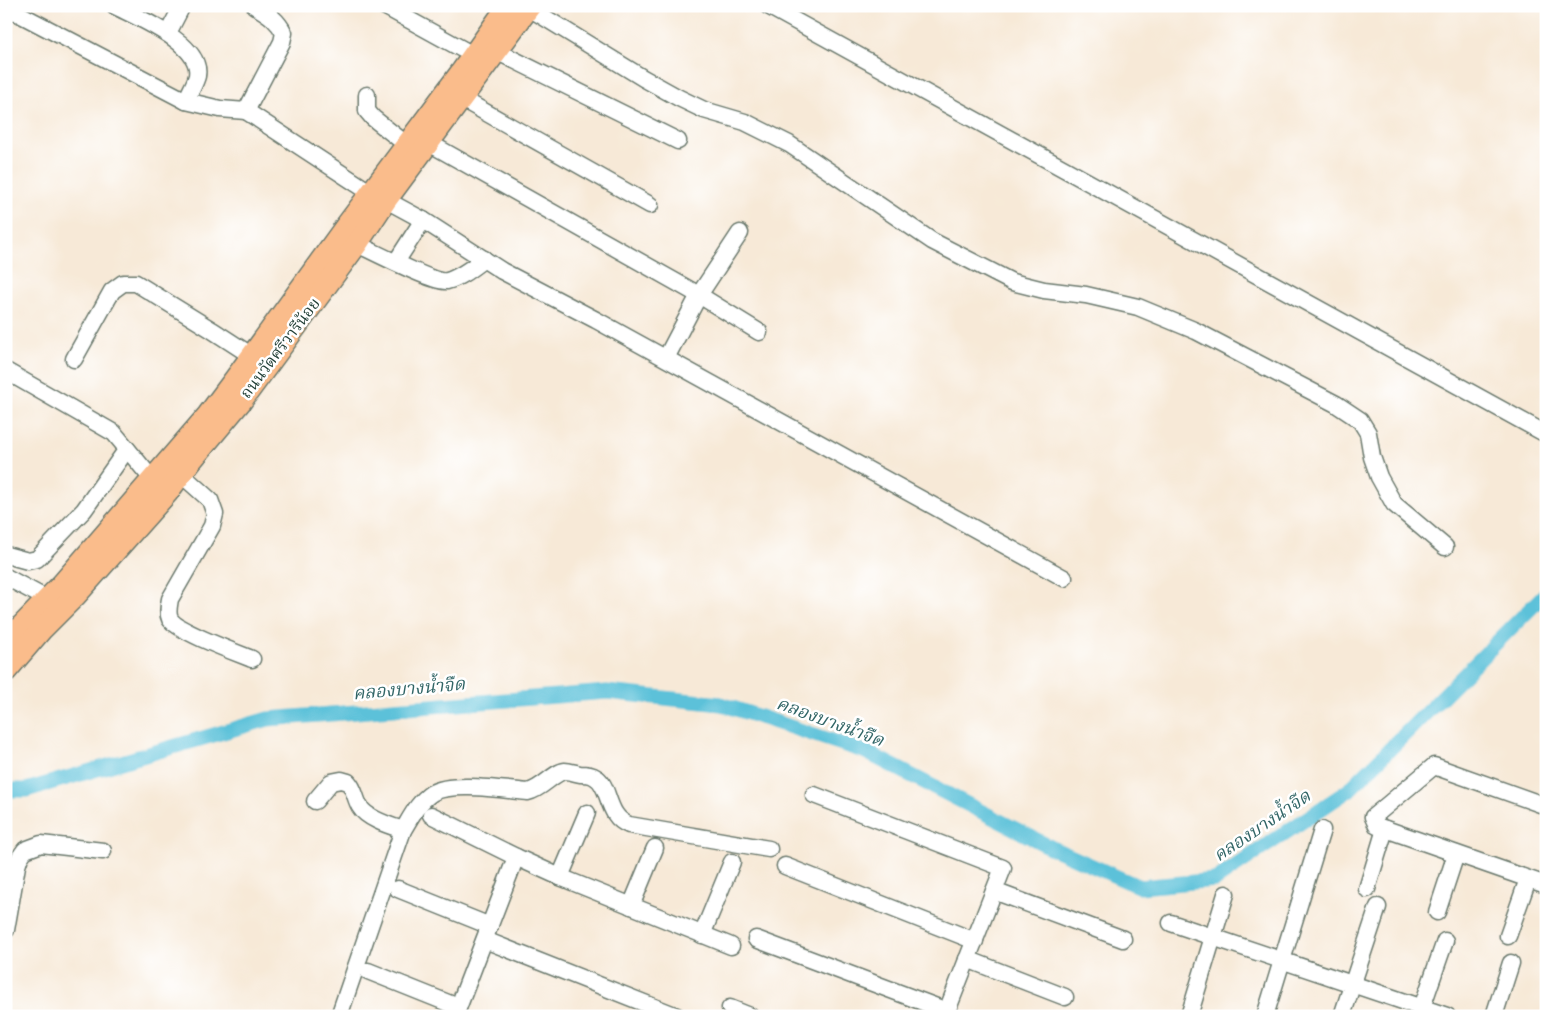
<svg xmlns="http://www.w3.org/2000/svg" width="1552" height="1022" font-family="'IM FELL French Canon','Noto Serif Thai',serif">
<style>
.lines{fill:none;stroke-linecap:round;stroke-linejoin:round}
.canal{stroke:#5bc1d9;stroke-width:15}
.minor-casing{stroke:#6b796d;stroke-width:19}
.major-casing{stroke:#6b796d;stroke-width:24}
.minor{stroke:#fff;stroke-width:16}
.major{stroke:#fabc8b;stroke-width:21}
.labels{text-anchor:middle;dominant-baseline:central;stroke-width:5;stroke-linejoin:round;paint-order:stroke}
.street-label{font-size:16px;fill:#1f3d34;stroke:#fff}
.water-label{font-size:18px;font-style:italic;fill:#316566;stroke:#fff}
</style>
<rect width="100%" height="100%" fill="#fff"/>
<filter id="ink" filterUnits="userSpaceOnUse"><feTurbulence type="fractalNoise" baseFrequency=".02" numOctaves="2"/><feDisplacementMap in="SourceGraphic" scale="10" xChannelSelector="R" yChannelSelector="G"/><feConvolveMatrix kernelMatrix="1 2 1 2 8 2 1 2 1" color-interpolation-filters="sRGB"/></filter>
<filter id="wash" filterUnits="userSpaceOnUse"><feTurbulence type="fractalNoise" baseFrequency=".0096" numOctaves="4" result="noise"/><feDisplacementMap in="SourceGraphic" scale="20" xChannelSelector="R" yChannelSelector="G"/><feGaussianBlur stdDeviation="1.12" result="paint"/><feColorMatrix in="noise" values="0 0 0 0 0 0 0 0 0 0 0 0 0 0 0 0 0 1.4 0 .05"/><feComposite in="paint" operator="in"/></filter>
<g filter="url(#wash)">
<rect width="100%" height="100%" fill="#f7e9d7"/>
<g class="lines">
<path class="canal" d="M6,790H26L268,719L607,692L721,704L866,752L1052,848L1140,887L1215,880L1349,790L1546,593"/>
</g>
</g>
<g filter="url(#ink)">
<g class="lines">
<defs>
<g id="minor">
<path d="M115,6C138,18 203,44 197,76C195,84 189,93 186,101"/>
<path d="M384,6L473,55"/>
<path d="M768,6L1546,434"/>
<path d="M6,7L186,101L220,109L246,111L282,42L284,33C277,19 268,14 255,6"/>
<path d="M529,8L643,78L679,98L704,110L745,122L789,144L932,241L1012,282L1044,290L1086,295L1138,307L1196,331L1336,404L1360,420L1368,433L1372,457L1379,477L1394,504L1445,547"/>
<path d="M168,33L182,6"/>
<path d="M496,51L678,141"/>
<path d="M367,95V111L373,118L407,145"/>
<path d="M462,99L650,205"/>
<path d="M246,111L371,193"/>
<path d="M429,143L699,295L759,332"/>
<path d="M386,200L423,220L502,271L596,320L1064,578"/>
<path d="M357,244C372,251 436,284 447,281C460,278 473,267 484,259"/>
<path d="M396,262L423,220"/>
<path d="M666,358L699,295L740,233"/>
<path d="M74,359L112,291L123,283H136L212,330L252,356"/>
<path d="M6,371L114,433L152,479"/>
<path d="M181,474L210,500L215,514L212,526L170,599C169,605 167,613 170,619C177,631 237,653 252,659"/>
<path d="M6,555L28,561L37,559L84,510L127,449"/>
<path d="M6,577L47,599"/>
<path d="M814,795L1003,868L945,1016"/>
<path d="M315,801L331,782L341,780L348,782C355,789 355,799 360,807C367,819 391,826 403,830"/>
<path d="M1546,806L1434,766L1373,817L1377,826L1546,885"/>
<path d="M431,815L516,857L455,1016"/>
<path d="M516,857L560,877L731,946"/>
<path d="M785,866L975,941"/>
<path d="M560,877L587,813"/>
<path d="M398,889L490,926"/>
<path d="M1367,889L1385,829"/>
<path d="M994,891L1123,939"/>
<path d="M631,906L655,848"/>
<path d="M1437,912L1456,854"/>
<path d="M1171,923L1447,1016"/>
<path d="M6,930L17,866L20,857L25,850L41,844L103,851"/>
<path d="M702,935L732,862"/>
<path d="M1508,936L1528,879"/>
<path d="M756,939L947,1011"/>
<path d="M485,940L677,1016"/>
<path d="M967,959L1065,997"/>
<path d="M368,971L458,1007"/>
<path d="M730,1008L750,1016"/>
<path d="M339,1016L403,830C411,817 418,802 432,793C451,781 505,790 528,792C542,789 554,772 565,771C569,771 575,773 580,774C585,774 591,774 595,777C611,785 605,816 629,825L769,849"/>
<path d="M1189,1016L1226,894"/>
<path d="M1265,1016L1322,830"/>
<path d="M1342,1016L1378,907"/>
<path d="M1419,1016L1445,941"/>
<path d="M1494,1016L1511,963"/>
</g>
<g id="major">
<path d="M6,642L62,584L208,415L235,379L346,226L462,71L508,6"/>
<path d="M6,671L42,629L76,595L167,493L190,462L242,400L357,244L386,200L530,6"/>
</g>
</defs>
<use href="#minor" class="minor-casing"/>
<use href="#major" class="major-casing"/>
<use href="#minor" class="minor"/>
<use href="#major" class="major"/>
</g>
</g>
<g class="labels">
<g class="street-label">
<text transform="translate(280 348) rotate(-53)">ถนนวัดศรีวารีน้อย</text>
</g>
<g class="water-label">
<text transform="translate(409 689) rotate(-5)">คลองบางน้ำจืด</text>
<text transform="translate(830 722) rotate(20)">คลองบางน้ำจืด</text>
<text transform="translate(1262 826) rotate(-34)">คลองบางน้ำจืด</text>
</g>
</g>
<rect width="1552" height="1022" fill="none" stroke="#fff" stroke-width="25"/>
</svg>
